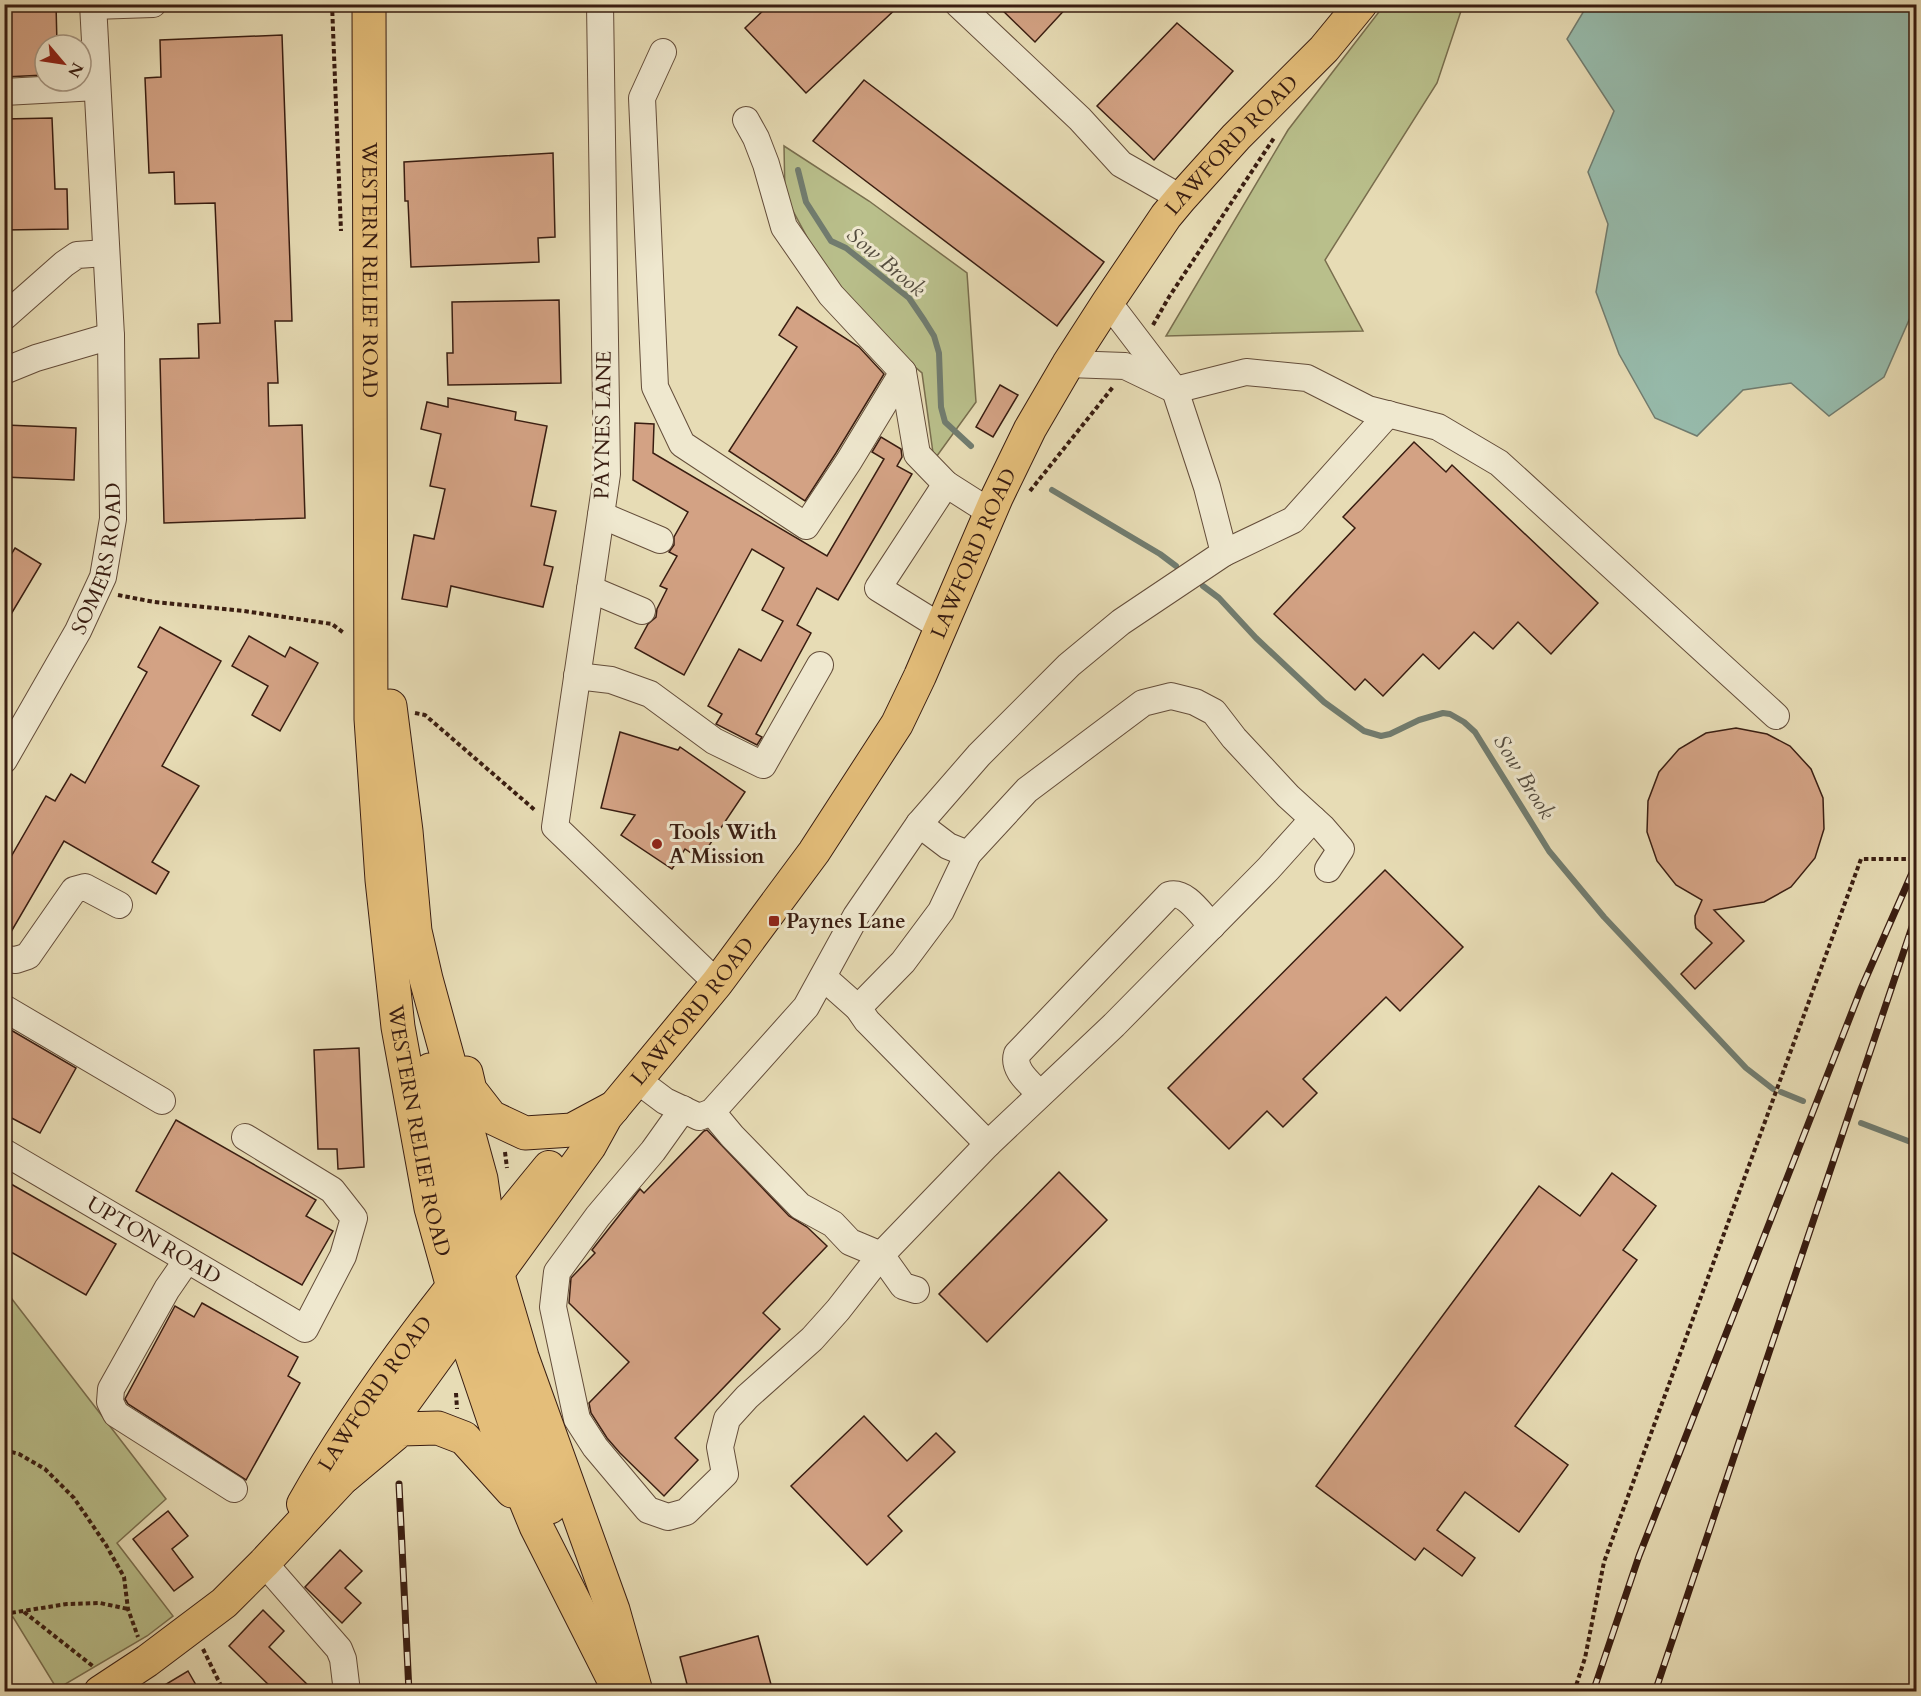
<svg xmlns="http://www.w3.org/2000/svg" width="1921" height="1696" font-family="Cardo,serif">
<style>
.green{fill:#b9bf8b;stroke:#796e4e;stroke-width:1.5}
.water{fill:#97bcad;stroke:#717c6f;stroke-width:1.5}
.lines{fill:none;stroke-linecap:round;stroke-linejoin:round}
.stream{stroke:#717c6f;stroke-width:6}
.building{fill:#d3a284;stroke:#391d11;stroke-width:1.5}
.minor-casing{stroke:#644d3a;stroke-width:28}
.major-casing{stroke:#391d11;stroke-width:34}
.highway-casing{stroke:#391d11;stroke-width:35}
.path{stroke:#391d11;stroke-width:4;stroke-dasharray:4.5 3;stroke-linecap:butt}
.minor{stroke:#efe8cf;stroke-width:26}
.major{stroke:#e4be7a;stroke-width:32}
.highway{stroke:#e4be7a;stroke-width:33}
.rail-casing{stroke:#391d11;stroke-width:7}
.rail{stroke:#efe8cf;stroke-width:4.5;stroke-dasharray:14;stroke-linecap:butt}
.poi-dot{fill:#8f2418;stroke:#efe8cf;stroke-width:2}
.labels{text-anchor:middle;dominant-baseline:central;stroke-width:6;stroke-linejoin:round;paint-order:stroke}
.street-label{font-size:21px;fill:#391d11;stroke:#efe8cf}
.poi-label{font-size:21px;font-weight:bold;fill:#391d11;stroke:#efe8cf;text-anchor:start}
.water-label{font-size:22px;font-style:italic;fill:#554d40;stroke:#efe8cf}
</style>
<rect width="100%" height="100%" fill="#e7dcb5"/>
<filter id="stains"><feTurbulence type="fractalNoise" baseFrequency=".00333" numOctaves="4"/><feColorMatrix values="0 0 0 0 .2 0 0 0 0 .09 0 0 0 0 .02 0 0 0 .5 -.17"/></filter>
<radialGradient id="worn" r=".72"><stop offset=".6" stop-color="#630" stop-opacity="0"/><stop offset="1" stop-color="#630" stop-opacity=".3"/></radialGradient>
<g class="green">
<path d="M1385,4L1463,5L1437,83L1325,260L1363,331L1166,336L1288,130Z"/>
<path d="M784,146L869,201L967,273L976,402L934,460L922,373L868,327L814,250L785,196Z"/>
<path d="M5,1290L166,1499L117,1543L173,1616L147,1636L57,1689L13,1617L5,1621Z"/>
</g>
<path class="water" d="M1588,4L1916,5V304L1884,377L1829,416L1791,383L1743,390L1697,436L1655,418L1619,354L1596,292L1608,224L1588,172L1614,111L1567,39Z"/>
<g class="lines">
<g class="stream">
<path d="M798,170L806,202L831,241L846,248L909,298L924,320L934,336L939,353L941,407L945,422L971,446"/>
<path d="M1052,490L1160,554L1176,566"/>
<path d="M1203,586L1219,598L1256,638L1324,702L1364,731L1381,736L1390,734L1419,720L1443,713L1450,714L1464,722L1475,732L1549,851L1604,917L1746,1068L1773,1089"/>
<path d="M1781,1092L1803,1101"/>
<path d="M1861,1123L1916,1144"/>
</g>
</g>
<g class="building">
<path d="M4,4H56L57,45H45V75L4,77Z"/>
<path d="M770,4H901L806,93L745,28Z"/>
<path d="M996,4H1070L1035,42Z"/>
<path d="M1177,23L1233,71L1154,160L1097,106Z"/>
<path d="M282,35L292,321H275L278,383H268L269,426L302,425L305,518L164,523L160,359L199,358L198,324L220,323L215,203L175,204L174,172L149,173L145,78L161,77L160,40Z"/>
<path d="M864,80L1104,262L1057,326L813,141Z"/>
<path d="M52,118L55,189H67L68,229L4,230V119Z"/>
<path d="M553,153L555,237L538,238L539,262L411,267L408,201H405L404,162Z"/>
<path d="M559,300L561,383L448,385L447,353H453L452,302Z"/>
<path d="M797,307L859,347L884,374L836,453L805,501L729,451L797,347L779,335Z"/>
<path d="M1000,385L1018,395L993,437L976,427Z"/>
<path d="M448,398L516,412L515,420L547,426L531,506L556,511L544,565L553,567L543,607L451,586L447,607L402,599L414,535L434,539L445,489L430,486L441,434L421,429L427,402L448,407Z"/>
<path d="M635,423L654,424L653,453L827,556L884,459L872,452L881,437L901,449L902,457L897,466L912,474L838,600L817,588L797,625L811,633L756,734L762,737L757,745L716,724L722,714L708,706L739,649L761,661L783,621L762,610L784,568L752,549L684,675L635,648L648,624L656,617L657,609L667,589L660,586L677,556L669,552L674,545V537L688,512L633,480Z"/>
<path d="M6,425L76,428L74,480L4,477Z"/>
<path d="M1414,442L1446,472L1452,465L1598,603L1551,654L1518,622L1493,649L1474,632L1439,669L1423,654L1383,696L1365,679L1355,690L1274,614L1355,528L1343,517Z"/>
<path d="M15,548L41,564L4,626V566Z"/>
<path d="M160,627L221,661L162,766L199,786L152,862L169,872L156,894L64,841L4,944V869L46,796L55,801L71,774L85,783L147,672L138,667Z"/>
<path d="M249,636L285,657L290,647L318,663L280,731L252,715L268,686L232,666Z"/>
<path d="M1736,728L1767,734L1790,746L1811,769L1823,798L1824,829L1815,858L1791,887L1764,902L1714,910L1744,941L1695,989L1681,974L1712,943L1696,928L1695,923V916L1702,900L1676,885L1657,861L1647,832L1648,801L1659,772L1679,749L1706,733Z"/>
<path d="M620,732L678,750L680,747L745,792L700,859L685,849L672,869L621,835L635,815L601,808Z"/>
<path d="M1385,870L1463,947L1400,1011L1386,997L1303,1079L1317,1093L1283,1127L1267,1111L1229,1149L1168,1088Z"/>
<path d="M4,1026L76,1068L40,1133L4,1114Z"/>
<path d="M359,1048L364,1167L338,1169L337,1149H318L314,1050Z"/>
<path d="M176,1120L316,1200L306,1216L333,1231L302,1285L136,1191Z"/>
<path d="M707,1130L789,1216L807,1227L827,1246L763,1313L780,1329L675,1438L698,1460L664,1496L620,1453L607,1438L591,1413L589,1403L629,1362L569,1303L571,1278L595,1253L592,1250L640,1189L644,1193L704,1131Z"/>
<path d="M1059,1172L1107,1220L987,1342L939,1294Z"/>
<path d="M1612,1173L1656,1206L1623,1250L1637,1260L1515,1426L1568,1465L1519,1532L1465,1492L1437,1530L1475,1558L1462,1576L1424,1548L1415,1560L1316,1486L1539,1186L1580,1216Z"/>
<path d="M4,1180L116,1244L86,1295L4,1248Z"/>
<path d="M202,1303L298,1357L288,1376L300,1383L246,1480L128,1404L125,1399L175,1306L194,1317Z"/>
<path d="M864,1416L907,1461L936,1433L955,1452L888,1516L902,1531L867,1565L791,1486Z"/>
<path d="M168,1511L188,1536L172,1549L193,1577L174,1591L133,1539Z"/>
<path d="M340,1550L362,1571L345,1588L361,1603L342,1623L305,1587Z"/>
<path d="M263,1610L284,1631L269,1647L315,1692H276L229,1646Z"/>
<path d="M758,1636L773,1692H689L680,1657Z"/>
<path d="M188,1671L200,1692H153Z"/>
</g>
<g class="lines">
<defs>
<g id="minor">
<path d="M600,4L607,474L555,827L717,983"/>
<path d="M958,4L1080,119L1121,164L1181,198"/>
<path d="M93,6L153,4"/>
<path d="M663,52L642,98L655,387L682,444L806,526L849,461L903,372"/>
<path d="M4,92L97,87"/>
<path d="M746,120L756,138L766,164L784,227L831,295L903,372L917,454L946,484L990,512"/>
<path d="M4,317L64,264L77,255L106,253"/>
<path d="M1068,364L1125,366L1175,390L1246,372L1307,378L1368,409L1438,427L1499,463L1776,716"/>
<path d="M4,371L36,358L111,336"/>
<path d="M601,515L660,540"/>
<path d="M1224,553L1293,520L1388,414"/>
<path d="M590,589L642,611"/>
<path d="M941,627L878,588L946,484"/>
<path d="M577,676L611,680L650,694L714,741L763,765L820,665"/>
<path id="s1" d="M4,760L78,631L103,577L113,519L111,336L93,4"/>
<path d="M919,824L948,846L968,854L1027,790L1143,703L1171,696L1195,702L1214,712L1234,738L1288,796L1322,827L1341,849L1328,869"/>
<path d="M4,959L16,960L28,956L74,890L85,887L119,905"/>
<path d="M823,977L858,1008L867,1021L988,1144"/>
<path d="M4,1008L162,1101"/>
<path d="M858,1008L903,962L941,911L968,854"/>
<path d="M637,1080L665,1101L699,1117L712,1112L806,1007L856,916L919,824L979,755L1069,665L1121,622L1224,553L1207,487L1175,390L1108,302"/>
<path d="M1040,1094C1030,1083 1012,1070 1017,1054L1169,895C1186,890 1201,915 1212,926"/>
<path d="M683,1109L653,1151L598,1216L557,1272L553,1307L577,1419L595,1447L648,1510L668,1517L686,1512L725,1474L720,1447L727,1419L747,1397L812,1339L838,1310L881,1255L988,1144L1114,1025L1268,869L1313,819"/>
<path d="M712,1112L732,1136L800,1206L833,1224L850,1242L881,1255L903,1286L916,1290"/>
<path id="s2" d="M4,1152L305,1329L343,1256L354,1218L332,1190L245,1137"/>
<path d="M187,1260L167,1289L111,1389L110,1402L116,1414L234,1489"/>
<path d="M264,1563L339,1649L343,1659L347,1692"/>
</g>
<g id="major">
<path id="s3" d="M303,1504C371,1383 461,1274 549,1167"/>
<path id="s4" d="M100,1692L147,1661L224,1603L264,1563L345,1476L387,1426L427,1371L590,1146L606,1117L717,983L814,852L897,724L920,676L997,497L1030,429L1068,364L1108,302L1166,216L1181,198L1236,137L1324,49L1361,4"/>
</g>
<g id="highway">
<path id="s5" d="M369,4L371,719L382,880L398,1027L431,1208L453,1287L461,1323L501,1441L536,1526L620,1692"/>
<path d="M390,706L406,831L415,931L426,979L481,1179L490,1241L497,1272L522,1357L613,1610L635,1688"/>
<path d="M430,1070L449,1164L474,1265"/>
<path d="M466,1073L470,1090L491,1117L525,1133L572,1130L613,1108"/>
<path d="M484,1281L489,1329L550,1507"/>
<path d="M345,1476L401,1429L438,1428L464,1438L512,1491"/>
</g>
</defs>
<use href="#minor" class="minor-casing"/>
<use href="#major" class="major-casing"/>
<use href="#highway" class="highway-casing"/>
<g class="path">
<path d="M332,4L341,231"/>
<path d="M1153,325L1169,297L1274,138"/>
<path d="M1030,491L1113,387"/>
<path d="M118,595L154,602L244,611L332,624L345,634"/>
<path d="M415,713L425,715L536,811"/>
<path d="M505,1152L507,1168"/>
<path d="M456,1393L457,1409"/>
<path d="M4,1450L19,1454L45,1469L74,1498L106,1545L124,1577L128,1609L138,1637"/>
<path d="M24,1612L94,1667"/>
<path d="M4,1614L67,1604L100,1603L128,1609"/>
<path d="M203,1649L224,1692"/>
<path d="M1574,1692L1585,1658L1604,1562L1861,859H1910L1916,862"/>
</g>
<use href="#minor" class="minor"/>
<use href="#major" class="major"/>
<use href="#highway" class="highway"/>
<defs>
<g id="rail">
<path d="M399,1484L409,1692"/>
<path d="M1593,1692L1639,1556L1861,989L1916,864"/>
<path d="M1655,1692L1916,915"/>
</g>
</defs>
<use href="#rail" class="rail-casing"/>
<use href="#rail" class="rail"/>
</g>
<g class="poi-dot">
<circle cx="657" cy="844" r="6"/>
<rect x="768" y="915" width="12" height="12" rx="3"/>
</g>
<g class="labels">
<g class="street-label">
<text stroke="none"><textPath href="#s4" startOffset="1935">LAWFORD ROAD</textPath></text>
<text stroke="none"><textPath href="#s5" startOffset="266">WESTERN RELIEF ROAD</textPath></text>
<text transform="translate(603 425) rotate(-89)">PAYNES LANE</text>
<text stroke="none"><textPath href="#s4" startOffset="1449">LAWFORD ROAD</textPath></text>
<text stroke="none"><textPath href="#s1" startOffset="225">SOMERS ROAD</textPath></text>
<text stroke="none"><textPath href="#s4" startOffset="909">LAWFORD ROAD</textPath></text>
<text stroke="none"><textPath href="#s5" startOffset="1130">WESTERN RELIEF ROAD</textPath></text>
<text stroke="none"><textPath href="#s2" startOffset="174">UPTON ROAD</textPath></text>
<text stroke="none"><textPath href="#s3" startOffset="132">LAWFORD ROAD</textPath></text>
</g>
<g class="poi-label">
<text x="669" y="832">Tools With<tspan x="669" dy="24">A Mission</tspan></text>
<text x="786" y="921">Paynes Lane</text>
</g>
<g class="water-label">
<text transform="translate(886 262) rotate(40)">Sow Brook</text>
<text transform="translate(1524 777) rotate(58)">Sow Brook</text>
</g>
</g>
<rect width="1921" height="1696" fill="none" stroke="#e7dcb5" stroke-width="24"/>
<rect x="6" y="6" width="1909" height="1684" fill="none" stroke="#391d11" stroke-width="3"/>
<rect x="12" y="12" width="1897" height="1672" fill="none" stroke="#391d11" stroke-width="1.5"/>
<g transform="translate(63 63) rotate(119)"><circle r="28" fill="#efe8cf" stroke="#a69783" stroke-width="1.5"/>
<path d="M0-4.5L10 22L0 15L-10 22Z" fill="#8f2418"/>
<text y="-9" font-size="16" font-weight="bold" text-anchor="middle" fill="#391d11">N</text>
</g>
<rect width="100%" height="100%" filter="url(#stains)"/>
<rect width="100%" height="100%" fill="url(#worn)"/>
</svg>
